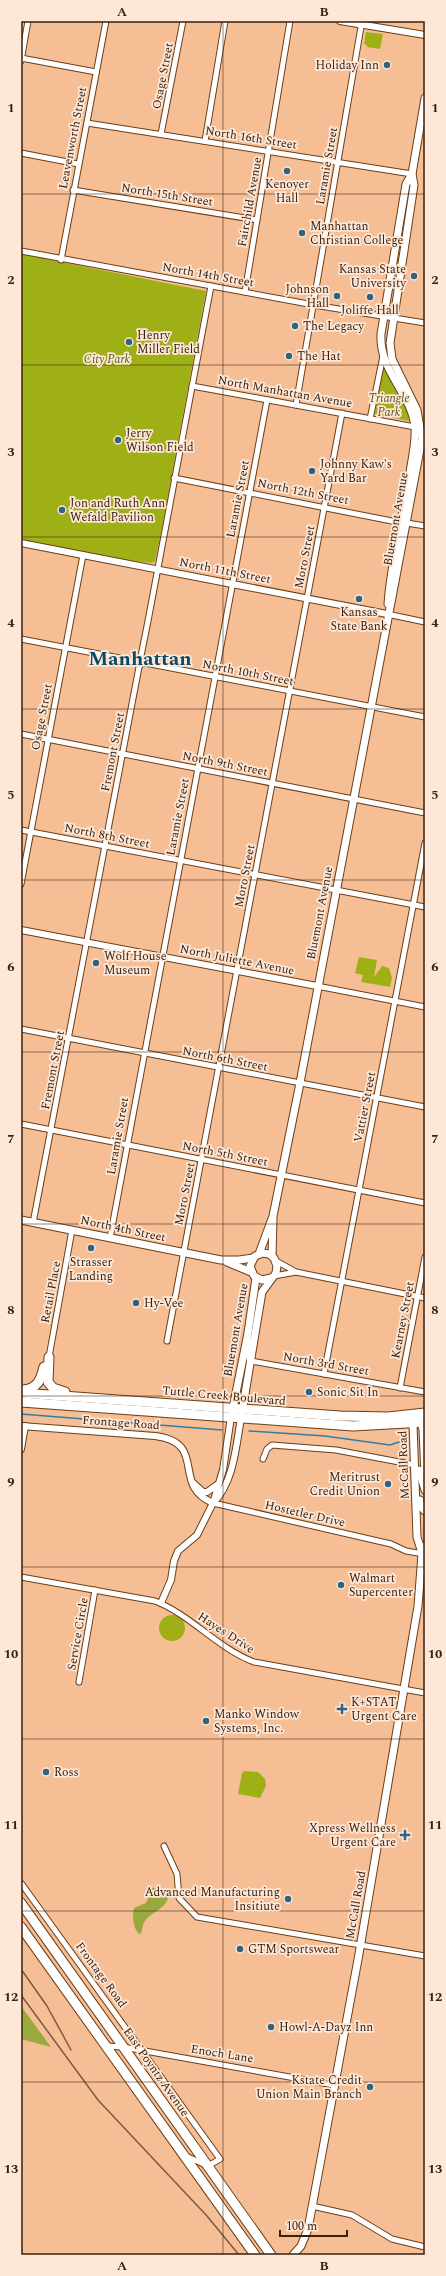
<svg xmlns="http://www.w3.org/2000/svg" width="446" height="2276" font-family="Spectral,serif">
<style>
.green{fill:#9eb016}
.forest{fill:#99a93e}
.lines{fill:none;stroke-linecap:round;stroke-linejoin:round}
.stream{stroke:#307da7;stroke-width:1.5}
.minor-casing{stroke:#6d3e15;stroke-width:7}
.tertiary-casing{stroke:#6d3e15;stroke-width:8}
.secondary-casing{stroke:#6d3e15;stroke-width:9}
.trunk-casing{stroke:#6d3e15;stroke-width:11}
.minor{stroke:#fff;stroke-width:5}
.tertiary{stroke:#fff;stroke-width:6}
.secondary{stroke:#fff;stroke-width:7}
.trunk{stroke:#fff;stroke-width:9}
.rail{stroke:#7c5a41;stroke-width:1.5}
.grid{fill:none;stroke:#372111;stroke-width:1;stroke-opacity:0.55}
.poi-dot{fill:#316380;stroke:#fee7d6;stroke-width:1.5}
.labels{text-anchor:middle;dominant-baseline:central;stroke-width:3.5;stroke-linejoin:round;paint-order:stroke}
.poi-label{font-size:12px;fill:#372111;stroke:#fee7d6;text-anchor:start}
.street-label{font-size:12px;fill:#372111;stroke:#fee7d6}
.park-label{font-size:12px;font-style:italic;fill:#515923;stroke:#fee7d6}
.town-label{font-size:20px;font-weight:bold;fill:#084969;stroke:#fee7d6}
.neatline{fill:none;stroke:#372111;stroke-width:1.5}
.grid-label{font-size:13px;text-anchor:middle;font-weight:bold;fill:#372111}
</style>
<rect width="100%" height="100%" fill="#f6be95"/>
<g class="green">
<path d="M366,32L383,34L380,49L367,47V45L364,44Z"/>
<path d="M21,254L206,291L161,533L155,561L152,563L123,560L21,540Z"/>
<path d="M383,364L407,409L409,421L375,414Z"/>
<path d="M359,957L377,960L374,977L382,966L389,968L392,978L390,987L361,982L363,975L355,973Z"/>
<circle cx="172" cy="1628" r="13"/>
<path d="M244,1771L258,1772L265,1779L266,1786L260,1798L238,1794L242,1773Z"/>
</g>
<g class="forest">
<path d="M152,1888H157L168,1894C170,1907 151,1912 145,1921C142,1925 143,1929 141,1933L139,1934C133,1928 132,1916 134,1908L146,1903Z"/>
<path d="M21,2006L51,2047L21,2039Z"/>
</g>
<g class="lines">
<g class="stream">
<path d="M21,1414L222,1430"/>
<path d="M249,1431L325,1436L390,1445L405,1440"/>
</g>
<defs>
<g id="minor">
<path d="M21,58L96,72"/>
<path d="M21,61L28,21"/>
<path d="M87,123L412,174"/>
<path d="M161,134L183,21"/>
<path d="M205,141L225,21"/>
<path d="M21,153L78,164"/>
<path d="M73,190L257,220"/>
<path d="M21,251L314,305L425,323"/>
<path d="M61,260L106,21"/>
<path d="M245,292L290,21"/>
<path d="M192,386L415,427"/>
<path d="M296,405L362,21"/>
<path d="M370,419L383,356"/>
<path d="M174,478L402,523"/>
<path d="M407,523L425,526"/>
<path d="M387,614L425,622"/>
<path d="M21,639L425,717"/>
<path d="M21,734L425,813"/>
<path d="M21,830L425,907"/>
<path d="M21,884L83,555"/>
<path d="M317,986L425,1007"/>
<path d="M21,1029L425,1107"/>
<path d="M21,1124L425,1203"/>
<path d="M33,1223L139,667L143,662L141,656L148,621L211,286"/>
<path d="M110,1238L267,400"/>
<path d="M276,1261L296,1272L425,1298"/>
<path d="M274,1276L296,1272"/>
<path d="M249,1340V1359L251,1361L425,1392"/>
<path d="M167,1341L342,413"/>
<path d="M49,1357L72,1230"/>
<path d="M324,1374L425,843"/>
<path d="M400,1388L425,1257"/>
<path d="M263,1459L267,1449L272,1445L336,1450L415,1465"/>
<path d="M213,1503L391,1544L406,1551L424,1554"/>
<path d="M21,1577L155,1601C191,1615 217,1648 254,1662L425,1693"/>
<path d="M79,1682L95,1590"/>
<path d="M164,1846L177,1874L179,1898L197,1917L425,1956"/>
<path d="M21,1883L220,2159L208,2166L188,2157"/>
<path d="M106,2046L123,2047L334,2085"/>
<path d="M312,2206L352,2215L392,2239L425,2247"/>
</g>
<g id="tertiary">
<path d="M340,21L425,35"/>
<path d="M21,543L387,614"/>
<path d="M21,930L317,986"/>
<path d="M21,1426L155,1436C209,1443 170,1485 213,1503"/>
<path d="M21,1449L25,1426"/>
<path d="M193,1483L203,1492H207L217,1485"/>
<path d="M214,1502C234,1481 236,1446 241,1418"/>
<path d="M161,1603L171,1580L174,1561L178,1551L197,1535L213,1503L223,1470L231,1417"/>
</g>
<g id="secondary">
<path d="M388,604C391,558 405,512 411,466C413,454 416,440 415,427C411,392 379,372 381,334L406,184L412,174L425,98"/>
<path d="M21,1220L221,1260H239L253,1258"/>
<path d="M259,1254L273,1216L299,1088L422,439L417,410L392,359L390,343L414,185L412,174"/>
<path d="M272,1256L273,1218"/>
<path d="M227,1262L251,1272"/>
<path d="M242,1412L262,1292L276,1273L277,1266L274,1258L269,1254L263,1253L255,1256L250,1266L254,1276L262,1280L271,1278"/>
<path d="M232,1413L248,1333L256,1278"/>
<path d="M420,1418L423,1430L425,1475"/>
<path d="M416,1419L413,1424L417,1537L422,1553"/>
<path d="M419,1470L425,1490"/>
<path d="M420,1500L421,1507L425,1511"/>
<path d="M293,2255L301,2246L308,2229L359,1954L418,1606L422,1554L425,1546"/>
</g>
<g id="trunk">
<path d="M49,1357L48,1382L53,1388L65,1392"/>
<path d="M23,1390C37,1389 41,1380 44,1367"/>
<path d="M21,1393L340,1416L388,1417L425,1413"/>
<path d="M21,1402L353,1426L425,1422"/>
<path d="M21,1903L271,2255"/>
<path d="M21,1927L255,2255"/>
</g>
</defs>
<use href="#minor" class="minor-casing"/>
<use href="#tertiary" class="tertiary-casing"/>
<use href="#secondary" class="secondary-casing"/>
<use href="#trunk" class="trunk-casing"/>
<use href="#minor" class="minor"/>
<use href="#tertiary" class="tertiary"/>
<use href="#secondary" class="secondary"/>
<use href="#trunk" class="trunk"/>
<g class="rail">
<path d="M21,1969L47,2006L71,2050"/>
<path d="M21,1995L98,2100L207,2216L239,2255"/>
</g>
</g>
<path class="grid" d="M223,21V2255M21,194H425M21,365H425M21,537H425M21,709H425M21,880H425M21,1052H425M21,1224H425M21,1396H425M21,1567H425M21,1739H425M21,1911H425M21,2082H425"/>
<g class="poi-dot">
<circle cx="387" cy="65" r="4"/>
<circle cx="287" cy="171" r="4"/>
<circle cx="302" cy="233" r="4"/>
<circle cx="414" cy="276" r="4"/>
<circle cx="337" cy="296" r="4"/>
<circle cx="370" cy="297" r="4"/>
<circle cx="295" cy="326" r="4"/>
<circle cx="129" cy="342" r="4"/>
<circle cx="289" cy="356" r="4"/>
<circle cx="118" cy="440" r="4"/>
<circle cx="312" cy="471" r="4"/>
<circle cx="62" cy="510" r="4"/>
<circle cx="359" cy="599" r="4"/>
<circle cx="96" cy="963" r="4"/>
<circle cx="91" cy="1248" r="4"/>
<circle cx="136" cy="1303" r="4"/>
<circle cx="309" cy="1392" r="4"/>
<circle cx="388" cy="1484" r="4"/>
<circle cx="341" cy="1585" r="4"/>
<path d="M340 1703h4v4h4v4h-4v4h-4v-4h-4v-4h4z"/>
<circle cx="206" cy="1721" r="4"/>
<circle cx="46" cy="1772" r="4"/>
<path d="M403 1829h4v4h4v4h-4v4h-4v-4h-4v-4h4z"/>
<circle cx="288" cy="1899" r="4"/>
<circle cx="240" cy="1949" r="4"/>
<circle cx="271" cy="2027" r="4"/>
<circle cx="370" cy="2087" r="4"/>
</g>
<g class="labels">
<g class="poi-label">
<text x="379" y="65" text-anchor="end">Holiday Inn</text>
<text x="287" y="184" text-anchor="middle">Kenoyer<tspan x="287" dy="14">Hall</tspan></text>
<text x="310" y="226">Manhattan<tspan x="310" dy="14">Christian College</tspan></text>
<text x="406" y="269" text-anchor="end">Kansas State<tspan x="406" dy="14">University</tspan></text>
<text x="329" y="289" text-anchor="end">Johnson<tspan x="329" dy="14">Hall</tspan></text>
<text x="370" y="310" text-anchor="middle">Joliffe Hall</text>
<text x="303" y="326">The Legacy</text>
<text x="137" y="335">Henry<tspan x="137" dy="14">Miller Field</tspan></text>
<text x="297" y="356">The Hat</text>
<text x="126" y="433">Jerry<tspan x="126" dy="14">Wilson Field</tspan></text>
<text x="320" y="464">Johnny Kaw's<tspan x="320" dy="14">Yard Bar</tspan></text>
<text x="70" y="503">Jon and Ruth Ann<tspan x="70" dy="14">Wefald Pavilion</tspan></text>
<text x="359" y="612" text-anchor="middle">Kansas<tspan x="359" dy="14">State Bank</tspan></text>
<text x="104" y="956">Wolf House<tspan x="104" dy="14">Museum</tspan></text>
<text x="91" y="1262" text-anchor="middle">Strasser<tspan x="91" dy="14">Landing</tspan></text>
<text x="144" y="1303">Hy-Vee</text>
<text x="317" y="1392">Sonic Sit In</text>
<text x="380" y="1477" text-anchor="end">Meritrust<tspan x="380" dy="14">Credit Union</tspan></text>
<text x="349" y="1578">Walmart<tspan x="349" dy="14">Supercenter</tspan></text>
<text x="351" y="1702">K+STAT<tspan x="351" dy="14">Urgent Care</tspan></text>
<text x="214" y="1714">Manko Window<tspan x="214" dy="14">Systems, Inc.</tspan></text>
<text x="54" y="1772">Ross</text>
<text x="396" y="1828" text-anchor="end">Xpress Wellness<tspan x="396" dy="14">Urgent Care</tspan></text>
<text x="280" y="1892" text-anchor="end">Advanced Manufacturing<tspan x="280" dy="14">Insitiute</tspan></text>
<text x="248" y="1949">GTM Sportswear</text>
<text x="279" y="2027">Howl-A-Dayz Inn</text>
<text x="362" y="2080" text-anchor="end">Kstate Credit<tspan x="362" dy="14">Union Main Branch</tspan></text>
</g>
<g class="street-label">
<text transform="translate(163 76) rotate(-79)">Osage Street</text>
<text transform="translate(73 138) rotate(-79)">Leavenworth Street</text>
<text transform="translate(251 138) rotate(9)">North 16th Street</text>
<text transform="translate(327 166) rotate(-80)">Laramie Street</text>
<text transform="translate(167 195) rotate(9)">North 15th Street</text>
<text transform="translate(250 202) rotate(-80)">Fairchild Avenue</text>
<text transform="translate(208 275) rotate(10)">North 14th Street</text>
<text transform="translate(285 392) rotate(10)">North Manhattan Avenue</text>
<text transform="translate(303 492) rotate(11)">North 12th Street</text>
<text transform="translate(238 499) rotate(-79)">Laramie Street</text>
<text transform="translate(396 519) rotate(-80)">Bluemont Avenue</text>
<text transform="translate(305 557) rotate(-79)">Moro Street</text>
<text transform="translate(225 571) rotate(11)">North 11th Street</text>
<text transform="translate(248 673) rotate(11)">North 10th Street</text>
<text transform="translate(42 717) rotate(-79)">Osage Street</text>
<text transform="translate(113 752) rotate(-79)">Fremont Street</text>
<text transform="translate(225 764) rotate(11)">North 9th Street</text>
<text transform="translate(178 817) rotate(-79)">Laramie Street</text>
<text transform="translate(107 836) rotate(11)">North 8th Street</text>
<text transform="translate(245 876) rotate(-79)">Moro Street</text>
<text transform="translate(320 913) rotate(-79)">Bluemont Avenue</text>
<text transform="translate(237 960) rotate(11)">North Juliette Avenue</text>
<text transform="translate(225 1059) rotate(11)">North 6th Street</text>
<text transform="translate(53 1070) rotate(-79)">Fremont Street</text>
<text transform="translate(365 1107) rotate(-79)">Vattier Street</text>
<text transform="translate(118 1136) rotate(-80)">Laramie Street</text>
<text transform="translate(225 1154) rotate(11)">North 5th Street</text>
<text transform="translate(185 1194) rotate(-79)">Moro Street</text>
<text transform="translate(123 1229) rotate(12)">North 4th Street</text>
<text transform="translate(51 1292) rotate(-79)">Retail Place</text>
<text transform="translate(403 1320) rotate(-79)">Kearney Street</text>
<text transform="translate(236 1330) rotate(-80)">Bluemont Avenue</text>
<text transform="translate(326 1364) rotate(10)">North 3rd Street</text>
<text transform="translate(224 1396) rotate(5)">Tuttle Creek Boulevard</text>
<text transform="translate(121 1423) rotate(4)">Frontage Road</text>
<text transform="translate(404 1465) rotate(-92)">McCall Road</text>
<text transform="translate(305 1514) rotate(13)">Hostetler Drive</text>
<text transform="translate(226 1633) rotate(33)">Hayes Drive</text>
<text transform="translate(78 1634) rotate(-80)">Service Circle</text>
<text transform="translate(356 1905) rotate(-80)">McCall Road</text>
<text transform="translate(101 1975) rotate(54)">Frontage Road</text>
<text transform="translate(222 2054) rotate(9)">Enoch Lane</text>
<text transform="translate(156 2072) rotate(55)">East Poyntz Avenue</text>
</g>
<g class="park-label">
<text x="107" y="359">City Park</text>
<text x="389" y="398">Triangle<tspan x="389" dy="14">Park</tspan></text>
</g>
<g class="town-label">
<text x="140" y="659">Manhattan</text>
</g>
</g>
<rect width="446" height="2276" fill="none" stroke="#fee7d6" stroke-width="44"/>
<path d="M280 2230v6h67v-6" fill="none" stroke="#372111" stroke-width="2"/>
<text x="286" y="2230" font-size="12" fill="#372111" stroke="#fee7d6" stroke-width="3" paint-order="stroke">100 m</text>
<rect x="22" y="22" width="402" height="2232" class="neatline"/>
<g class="grid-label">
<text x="122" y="16">A</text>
<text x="324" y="16">B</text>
<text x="11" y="112">1</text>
<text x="435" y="112">1</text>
<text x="11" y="284">2</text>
<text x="435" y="284">2</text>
<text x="11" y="456">3</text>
<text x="435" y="456">3</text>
<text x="11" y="627">4</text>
<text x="435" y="627">4</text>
<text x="11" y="799">5</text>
<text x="435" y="799">5</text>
<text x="11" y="971">6</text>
<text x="435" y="971">6</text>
<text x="11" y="1143">7</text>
<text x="435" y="1143">7</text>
<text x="11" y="1314">8</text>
<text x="435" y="1314">8</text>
<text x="11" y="1486">9</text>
<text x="435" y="1486">9</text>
<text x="11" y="1658">10</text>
<text x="435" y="1658">10</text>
<text x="11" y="1829">11</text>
<text x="435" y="1829">11</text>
<text x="11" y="2001">12</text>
<text x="435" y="2001">12</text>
<text x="11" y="2173">13</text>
<text x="435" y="2173">13</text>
<text x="122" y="2270">A</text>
<text x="324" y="2270">B</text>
</g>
</svg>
